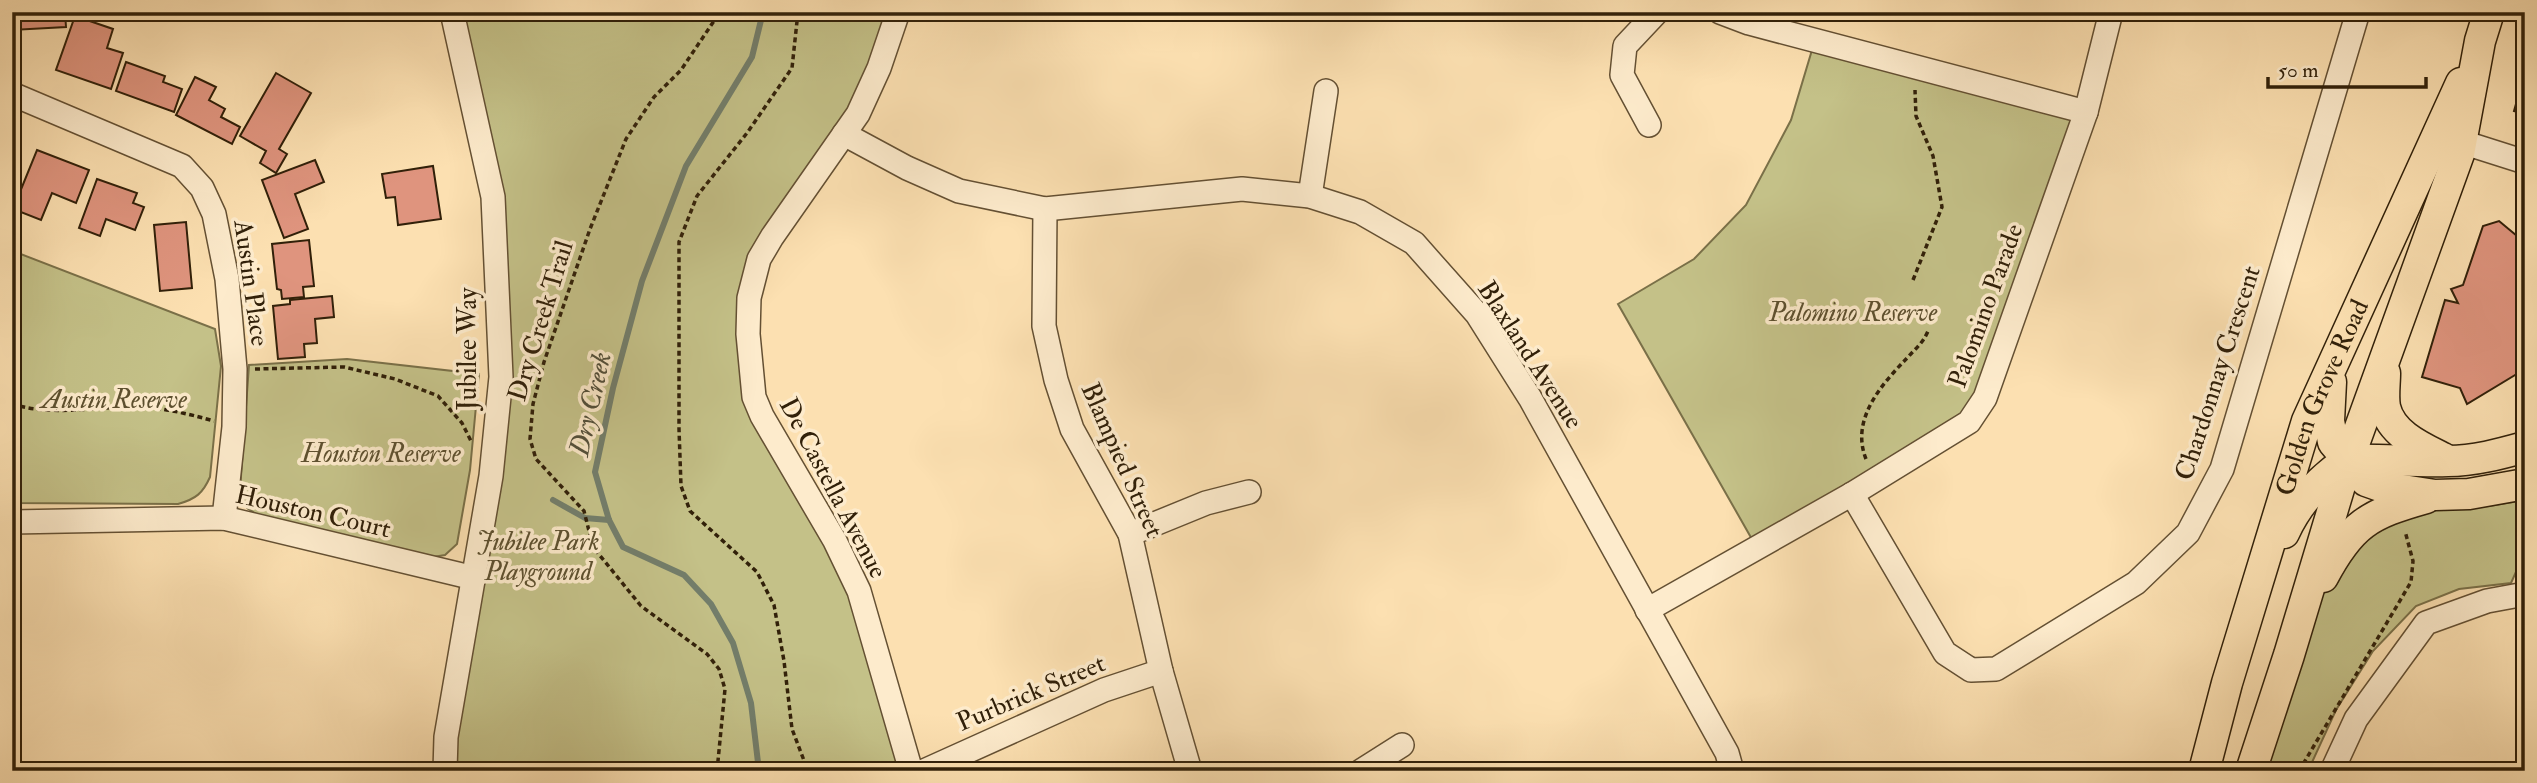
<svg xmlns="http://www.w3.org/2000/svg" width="2537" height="783" font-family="'IM FELL Double Pica',serif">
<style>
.green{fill:#c4c188;stroke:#7a7048;stroke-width:2}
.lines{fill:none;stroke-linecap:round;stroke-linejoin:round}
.stream{stroke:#737e6b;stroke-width:6}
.building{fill:#df947e;stroke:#312009;stroke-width:2}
.minor-casing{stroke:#645033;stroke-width:26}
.major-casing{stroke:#312009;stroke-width:33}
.path{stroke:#312009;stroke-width:3.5;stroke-dasharray:5 3.5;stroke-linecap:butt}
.minor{stroke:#fdebcc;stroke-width:23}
.major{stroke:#fce0b1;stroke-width:30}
.labels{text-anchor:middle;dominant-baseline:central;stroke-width:7;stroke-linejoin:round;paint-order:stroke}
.street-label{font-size:26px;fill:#312009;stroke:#fdebcc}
.park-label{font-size:26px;font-style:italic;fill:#5d502f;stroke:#fdebcc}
.water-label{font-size:28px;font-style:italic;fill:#524f3a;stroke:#fdebcc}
</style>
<rect width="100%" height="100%" fill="#fce0b1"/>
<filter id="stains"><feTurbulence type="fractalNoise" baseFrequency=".00286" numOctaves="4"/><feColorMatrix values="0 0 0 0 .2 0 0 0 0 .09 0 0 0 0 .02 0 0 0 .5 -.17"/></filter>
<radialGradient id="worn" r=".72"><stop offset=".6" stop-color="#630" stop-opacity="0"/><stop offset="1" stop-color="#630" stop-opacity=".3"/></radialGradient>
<g class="green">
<path d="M452,12H889L858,114L759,259L754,397L840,551L912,771H445L501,377L493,197Z"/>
<path d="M1815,40L2086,112L1969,422L1757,548L1618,304L1694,259L1746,205L1791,120Z"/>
<path d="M18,253L215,329L221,366L210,477C203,493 196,499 178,504L12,503V258Z"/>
<path d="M347,359L479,374L470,470L457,544L445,555L427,558L264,519L247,508L240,490L249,365Z"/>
<path d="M2525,500V552L2511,583L2459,589L2416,606L2373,651L2336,710L2308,771H2265L2305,639L2337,554L2401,511L2489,506Z"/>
</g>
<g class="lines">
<g class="stream">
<path d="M553,500L585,518L609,520"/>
<path d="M759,771L751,703L733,643L711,604L684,575L623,547L609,520L595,472L613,388L642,281L686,166L752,57L763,12"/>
</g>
</g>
<g class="building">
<path d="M12,12H65L66,27L12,30Z"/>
<path d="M75,16L113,29L107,48L123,53L111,89L56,70Z"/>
<path d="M126,62L165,76L163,82L182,89L174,112L116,91Z"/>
<path d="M2525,72V114L2514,111Z"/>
<path d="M276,73L311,93L279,149L287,154L276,173L260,163L266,151L240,136Z"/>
<path d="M195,77L216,87L209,100L225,109L221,117L240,127L232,144L176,115Z"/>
<path d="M37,150L89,170L76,203L52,193L41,220L13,209Z"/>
<path d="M315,160L324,182L295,194L308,229L284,238L262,180Z"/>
<path d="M433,166L441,219L398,225L395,197L386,198L382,174Z"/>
<path d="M97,179L137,193L133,203L144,207L135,230L106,219L100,236L79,228Z"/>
<path d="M2499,221L2517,236L2523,231L2525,232V369L2467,404L2460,388L2422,377L2445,300L2458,303L2451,289L2463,285L2483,226Z"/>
<path d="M186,222L192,288L160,291L154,225Z"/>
<path d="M309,240L314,286L303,287L304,297L282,299L281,290L277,289L272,244Z"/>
<path d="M332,296L334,317L315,319L317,343L304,344L305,357L278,359L273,306L290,304V300Z"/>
</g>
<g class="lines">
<defs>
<g id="minor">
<path d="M898,12L879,68L858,114L772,237L759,259L749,298L748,334L754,397L762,416L835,541L859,591L911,771"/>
<path d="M1720,12L1749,23L2086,112"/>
<path d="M12,94L182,166L202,188L214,214L227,279L235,369L234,427L224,518"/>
<path d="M1649,125L1622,75L1625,46L1657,12"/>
<path d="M844,134L907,168L959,191L1045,209L1242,189L1310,196L1360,212L1414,243L1477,314L1530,398L1727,753L1732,771"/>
<path d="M2462,142L2525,162"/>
<path d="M1310,196L1326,91"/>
<path d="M1045,209L1044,326L1056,380L1072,429L1130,534L1161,671L1190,771"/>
<path d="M1852,494L1945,653L1971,670L1996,669L2136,583L2188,533L2222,469L2358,12"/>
<path d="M12,522L224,518L474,578"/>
<path d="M1130,534L1206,503L1249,492"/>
<path d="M1647,610L1852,494L1969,422L1985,398L2086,112L2111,12"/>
<path d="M445,771L446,737L491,476L501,377L493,197L452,12"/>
<path d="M924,771L1104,690L1161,671"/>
<path d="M1361,771L1402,745"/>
<path d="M2332,771L2356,719L2426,623L2487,601L2525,594"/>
</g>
<g id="major">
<path d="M2385,373C2385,384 2383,396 2385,407C2391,434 2421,447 2443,458"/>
<path d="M2331,382L2329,421L2333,442L2366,481L2383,487L2435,495L2469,494L2525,484"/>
<path d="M2348,460C2382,459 2415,462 2448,461C2474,461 2500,454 2525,447"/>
<path d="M2284,533C2298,502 2321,478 2348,460"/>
<path d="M2323,577C2351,524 2369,514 2426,498"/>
<path id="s1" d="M2204,771L2227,683L2307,421L2461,83"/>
<path d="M2251,771L2289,655L2345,469L2459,154L2480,41L2489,12"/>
</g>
</defs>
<use href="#minor" class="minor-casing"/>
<use href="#major" class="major-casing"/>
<g class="path">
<path d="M798,12L792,68L747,133L697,196L679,242V429L681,486L690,511L757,572L774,605L784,661L792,729L808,771"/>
<path d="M1913,280L1942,207L1933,156L1916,116L1915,90"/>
<path d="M255,369L344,367L395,379L438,396L462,423L471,441"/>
<path d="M12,404C54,417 96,406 138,407C165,408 189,414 214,421"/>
<path d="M1866,459C1850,419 1882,384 1908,357C1916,348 1923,343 1928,331"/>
<path d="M717,771L725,689L719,669L707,654L641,606L593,547L584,511L536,459L530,439L533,404L544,362L590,229L626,139L654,97L681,70L720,12"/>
<path d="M2299,771L2411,582L2413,561L2405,531"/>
</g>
<use href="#minor" class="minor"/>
<use href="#major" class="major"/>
</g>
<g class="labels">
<g class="street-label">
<text transform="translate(251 283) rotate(82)">Austin Place</text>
<text transform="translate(1986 306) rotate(-70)">Palomino Parade</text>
<text transform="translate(541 321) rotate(-73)">Dry Creek Trail</text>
<text transform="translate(468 349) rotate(-90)">Jubilee Way</text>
<text transform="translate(1530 355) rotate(57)">Blaxland Avenue</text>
<text transform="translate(2218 373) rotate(-72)">Chardonnay Crescent</text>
<text stroke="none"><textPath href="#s1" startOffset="392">Golden Grove Road</textPath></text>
<text transform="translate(1122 460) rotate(66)">Blampied Street</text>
<text transform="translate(833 488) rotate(62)">De Castella Avenue</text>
<text transform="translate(313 512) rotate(13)">Houston Court</text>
<text transform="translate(1031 693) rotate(-23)">Purbrick Street</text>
</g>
<g class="park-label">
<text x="1853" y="313">Palomino Reserve</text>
<text x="114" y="400">Austin Reserve</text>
<text x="381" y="454">Houston Reserve</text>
<text x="538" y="542">Jubilee Park<tspan x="538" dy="30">Playground</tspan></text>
</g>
<g class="water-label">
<text transform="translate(591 404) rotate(-77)">Dry Creek</text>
</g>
</g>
<rect width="2537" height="783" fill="none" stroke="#fce0b1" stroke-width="42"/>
<rect x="14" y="14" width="2509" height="755" fill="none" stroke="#312009" stroke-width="3.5"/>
<rect x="21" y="21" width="2495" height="741" fill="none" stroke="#312009" stroke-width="2"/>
<path d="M2268 77v10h158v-10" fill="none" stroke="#312009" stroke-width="3.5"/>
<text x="2278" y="77" font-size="21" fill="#312009" stroke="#fdebcc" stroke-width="5" paint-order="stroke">50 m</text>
<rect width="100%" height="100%" filter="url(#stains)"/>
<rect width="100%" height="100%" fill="url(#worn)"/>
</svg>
